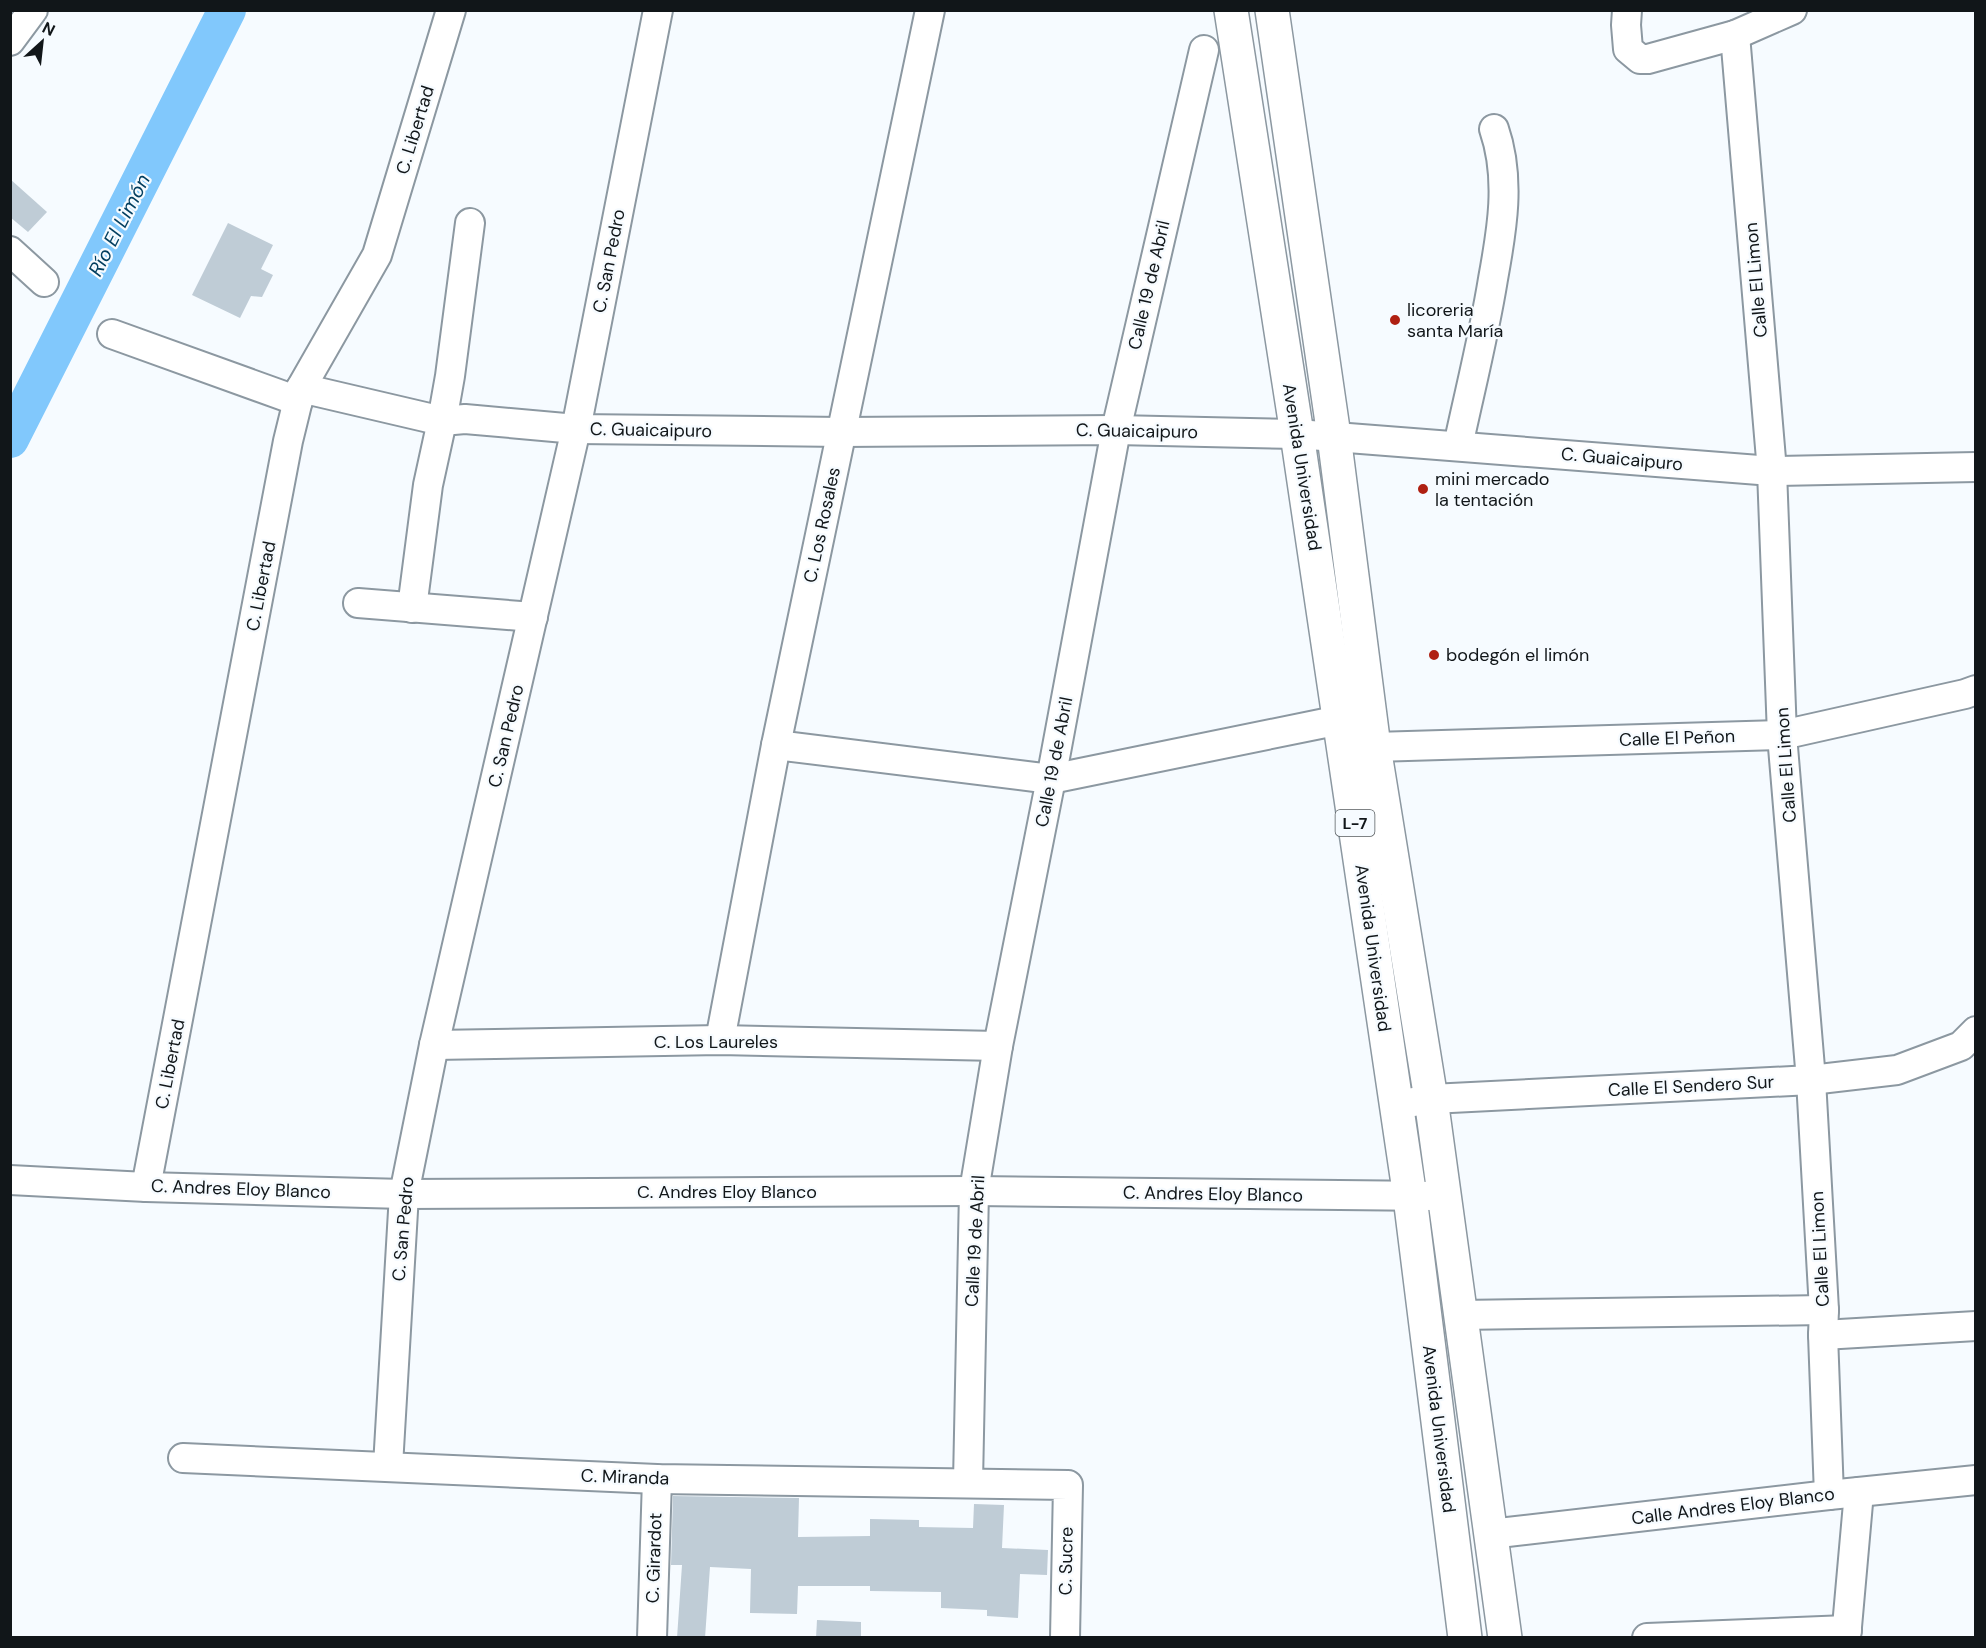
<svg xmlns="http://www.w3.org/2000/svg" width="1986" height="1648" font-family="'DM Sans',sans-serif">
<style>
.lines{fill:none;stroke-linecap:round;stroke-linejoin:round}
.river{stroke:#81c8fc;stroke-width:38}
.building{fill:#bfccd6}
.minor-casing{stroke:#8c98a1;stroke-width:32}
.major-casing{stroke:#8c98a1;stroke-width:36}
.minor{stroke:#fff;stroke-width:28}
.major{stroke:#fff;stroke-width:33}
.poi-dot{fill:#af2012;stroke:#f6fbff;stroke-width:2}
.labels{text-anchor:middle;dominant-baseline:central;stroke-width:4.5;stroke-linejoin:round;paint-order:stroke}
.shield{fill:#f6fbff;stroke:#565b5e;stroke-width:1.5}
.shield-label{font-size:16px;font-weight:bold;fill:#111619}
.street-label{font-size:18px;fill:#111619;stroke:#f6fbff}
.poi-label{font-size:18px;fill:#111619;stroke:#f6fbff;text-anchor:start}
.water-label{font-size:20px;font-style:italic;fill:#033f60;stroke:#f6fbff}
</style>
<rect width="100%" height="100%" fill="#f6fbff"/>
<g class="lines">
<path class="river" d="M10,439L227,10"/>
</g>
<g class="building">
<path d="M10,179L47,212L28,232L10,217Z"/>
<path d="M228,223L273,245L261,269L273,275L262,297L251,296L240,318L192,295Z"/>
<path d="M673,1496L799,1498L798,1537L870,1536V1519L919,1520V1527L973,1528L974,1504L1004,1505L1002,1548L1048,1550L1047,1575L1020,1574L1018,1618L987,1616V1610L941,1608V1592L870,1591V1586H798L797,1614L750,1613L751,1569L710,1567L705,1638H677L682,1565H671Z"/>
<path d="M817,1620L861,1622V1638H816Z"/>
</g>
<g class="lines">
<defs>
<g id="minor">
<path d="M1627,10L1626,25L1628,49L1640,59H1648L1735,35L1792,10"/>
<path d="M1735,35L1772,471L1782,735L1811,1080L1824,1310L1823,1335L1829,1495"/>
<path d="M10,41L33,10"/>
<path d="M10,251L44,282"/>
<path d="M112,334L298,401"/>
<path d="M301,388L442,421L465,419L576,429L842,432L1116,430L1297,434L1772,471L1976,467"/>
<path d="M1458,446C1470,390 1484,335 1493,279C1502,230 1511,178 1494,129"/>
<path d="M358,603L533,617"/>
<path d="M412,608L428,485L442,421L450,376L470,223"/>
<path d="M776,745L1051,779L1340,720"/>
<path d="M1374,747L1782,735L1965,694L1976,690"/>
<path d="M720,1040L776,745L930,10"/>
<path d="M434,1045L720,1040L998,1046"/>
<path d="M1396,1105L1431,1099L1811,1080L1897,1070L1961,1046L1976,1031"/>
<path d="M10,1180L146,1187L404,1194L974,1191L1433,1196"/>
<path d="M146,1187L288,441L301,388L377,255L451,10"/>
<path d="M1460,1315L1824,1310"/>
<path d="M1823,1335L1976,1326"/>
<path d="M183,1458L657,1479L1068,1485L1065,1638"/>
<path d="M388,1466L404,1194L434,1045L576,429L658,10"/>
<path d="M968,1482L974,1191L998,1046L1051,779L1116,430L1204,50"/>
<path d="M1490,1534L1829,1495L1976,1480"/>
<path d="M652,1638L657,1479"/>
<path d="M1647,1638L1847,1630"/>
<path d="M1846,1638L1859,1492"/>
</g>
<g id="major">
<path d="M1231,10L1297,434L1410,1197L1465,1638"/>
<path d="M1272,10L1334,436L1374,747L1431,1099L1505,1638"/>
</g>
</defs>
<use href="#minor" class="minor-casing"/>
<use href="#major" class="major-casing"/>
<use href="#minor" class="minor"/>
<use href="#major" class="major"/>
</g>
<g class="poi-dot">
<circle cx="1395" cy="320" r="6"/>
<circle cx="1423" cy="489" r="6"/>
<circle cx="1434" cy="655" r="6"/>
</g>
<g class="labels">
<rect class="shield" x="1335.5" y="810" width="39" height="26" rx="4.5"/>
<g class="shield-label">
<text x="1355" y="823">L-7</text>
</g>
<g class="street-label">
<text transform="translate(415 130) rotate(-73)">C. Libertad</text>
<text transform="translate(609 261) rotate(-79)">C. San Pedro</text>
<text transform="translate(1756 280) rotate(-95)">Calle El Limon</text>
<text transform="translate(1149 285) rotate(-77)">Calle 19 de Abril</text>
<text transform="translate(651 430) rotate(1)">C. Guaicaipuro</text>
<text transform="translate(1137 431) rotate(1)">C. Guaicaipuro</text>
<text transform="translate(1622 459) rotate(5)">C. Guaicaipuro</text>
<text transform="translate(1302 467) rotate(81)">Avenida Universidad</text>
<text transform="translate(822 525) rotate(-78)">C. Los Rosales</text>
<text transform="translate(261 586) rotate(-79)">C. Libertad</text>
<text transform="translate(506 736) rotate(-77)">C. San Pedro</text>
<text transform="translate(1677 738) rotate(-2)">Calle El Peñon</text>
<text transform="translate(1054 762) rotate(-79)">Calle 19 de Abril</text>
<text transform="translate(1786 765) rotate(-94)">Calle El Limon</text>
<text transform="translate(1373 948) rotate(82)">Avenida Universidad</text>
<text x="716" y="1042">C. Los Laureles</text>
<text transform="translate(170 1064) rotate(-79)">C. Libertad</text>
<text transform="translate(1691 1086) rotate(-3)">Calle El Sendero Sur</text>
<text transform="translate(241 1189) rotate(2)">C. Andres Eloy Blanco</text>
<text x="727" y="1192">C. Andres Eloy Blanco</text>
<text transform="translate(1213 1194) rotate(1)">C. Andres Eloy Blanco</text>
<text transform="translate(403 1229) rotate(-85)">C. San Pedro</text>
<text transform="translate(975 1241) rotate(-87)">Calle 19 de Abril</text>
<text transform="translate(1820 1249) rotate(-93)">Calle El Limon</text>
<text transform="translate(1439 1429) rotate(83)">Avenida Universidad</text>
<text transform="translate(625 1477) rotate(2)">C. Miranda</text>
<text transform="translate(1733 1506) rotate(-7)">Calle Andres Eloy Blanco</text>
<text transform="translate(654 1558) rotate(-88)">C. Girardot</text>
<text transform="translate(1066 1561) rotate(-89)">C. Sucre</text>
</g>
<g class="poi-label">
<text x="1407" y="310">licoreria<tspan x="1407" dy="21">santa María</tspan></text>
<text x="1435" y="479">mini mercado<tspan x="1435" dy="21">la tentación</tspan></text>
<text x="1446" y="655">bodegón el limón</text>
</g>
<g class="water-label">
<text transform="translate(119 225) rotate(-63)">Río El Limón</text>
</g>
</g>
<rect width="1986" height="1648" fill="none" stroke="#111619" stroke-width="24"/>
<g transform="translate(42 42) rotate(27)" stroke="#f6fbff" stroke-width="4.5" paint-order="stroke">
<path d="M0-4.5L10 22L0 15L-10 22Z" fill="#111619"/>
<text y="-9" font-size="16" font-weight="bold" text-anchor="middle" fill="#111619">N</text>
</g>
</svg>
